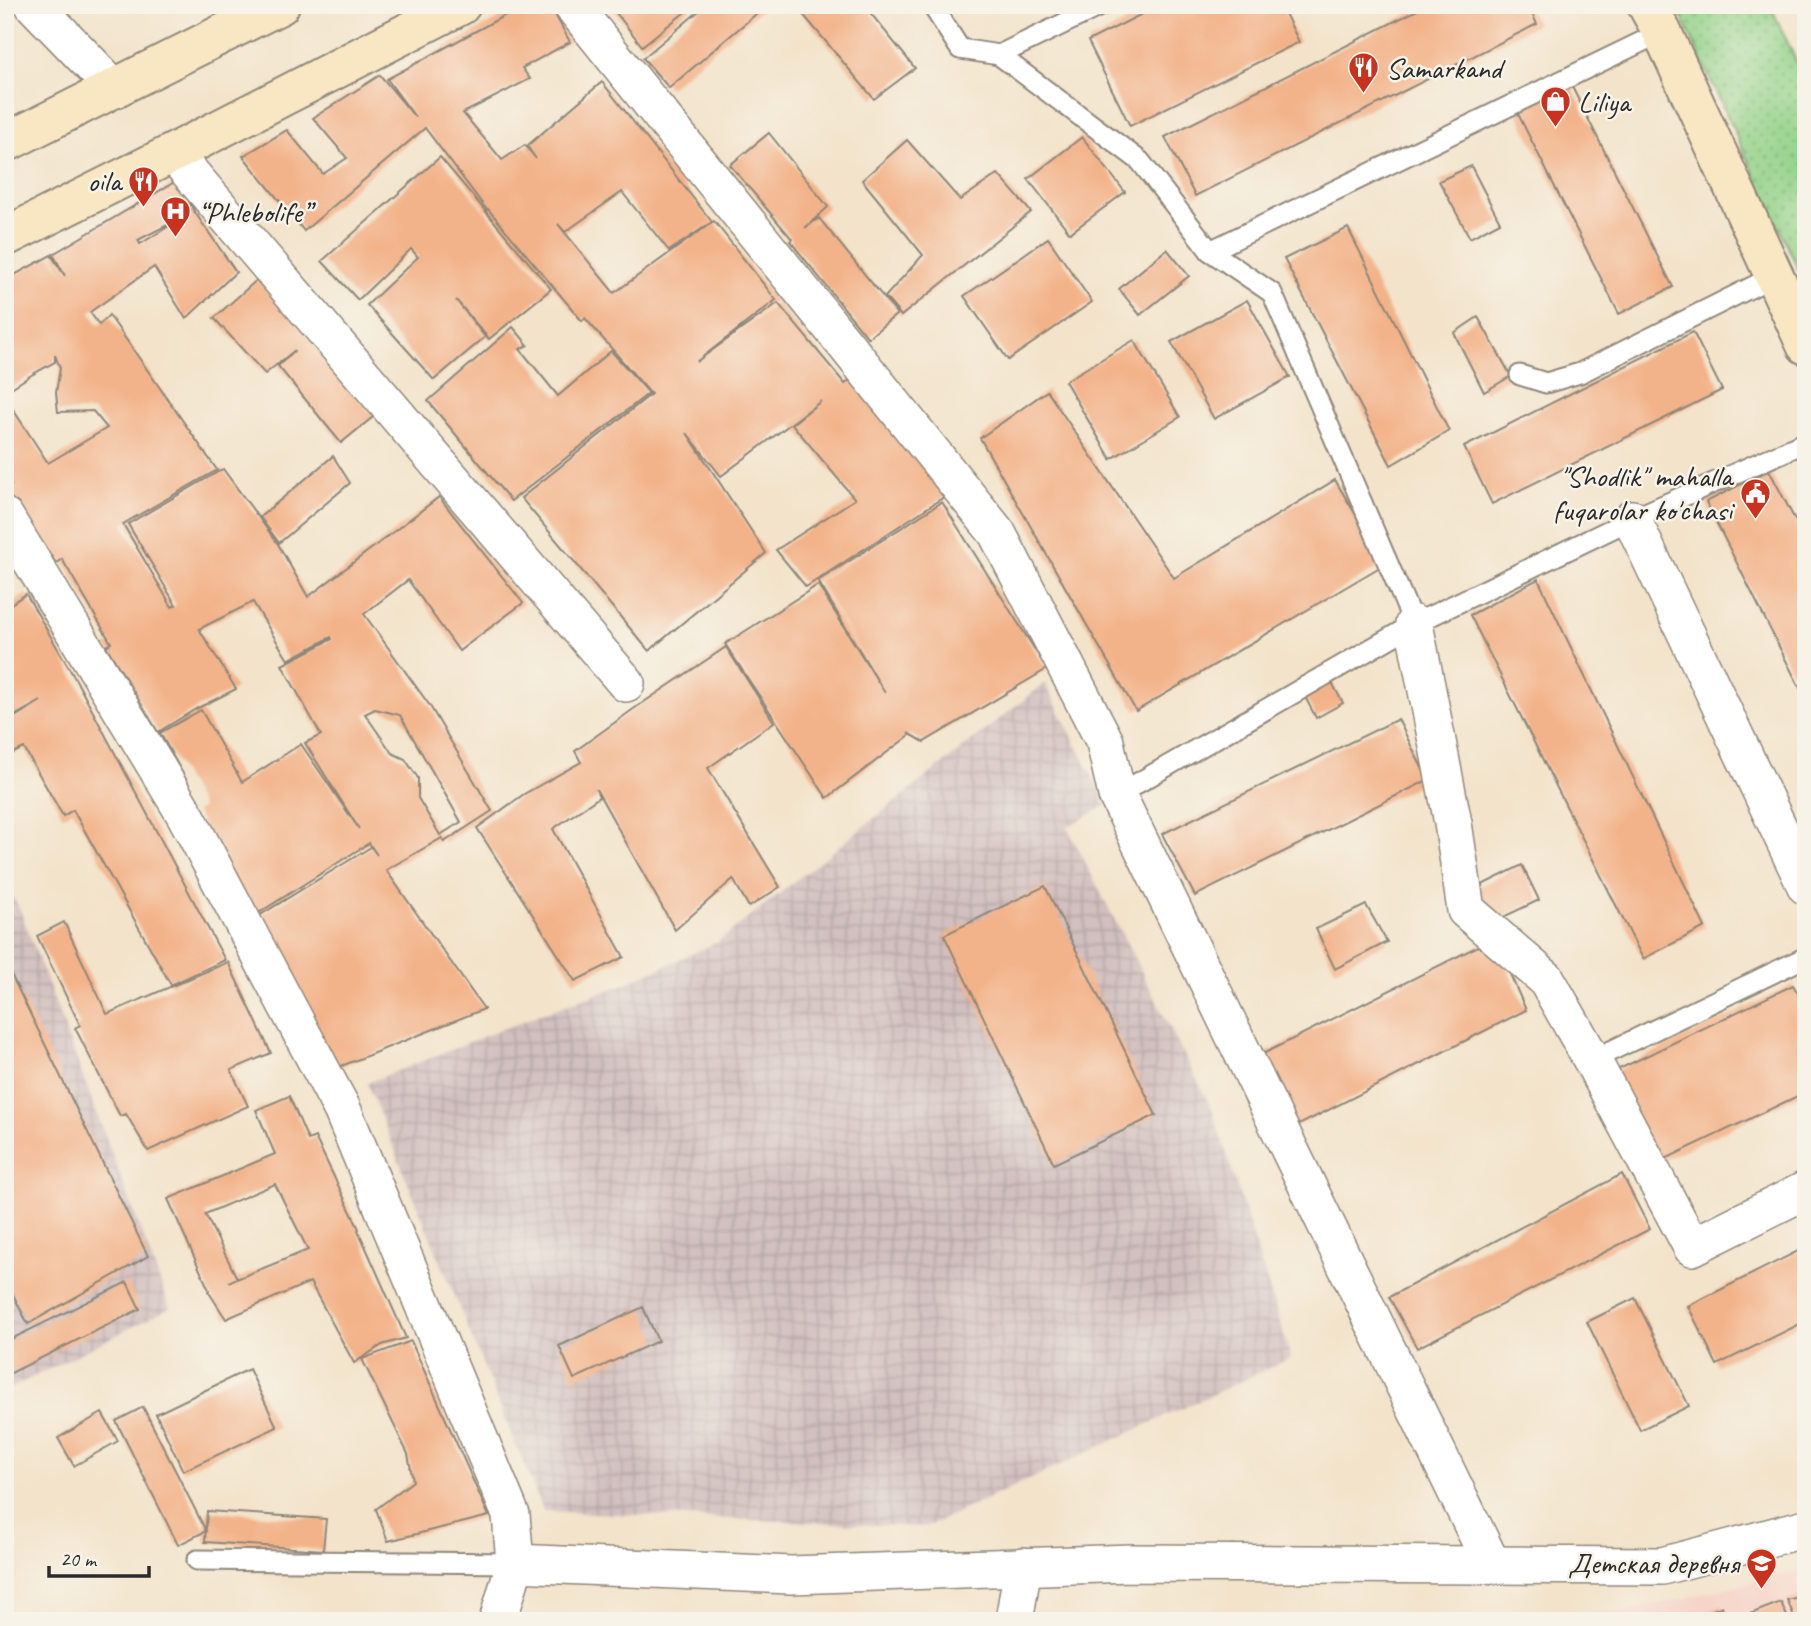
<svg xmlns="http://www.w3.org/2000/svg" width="1811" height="1626" font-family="Caveat,sans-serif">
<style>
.built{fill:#f7d1c6}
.industrial{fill:url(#industrial-grid)}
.park{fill:url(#park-dots);stroke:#5e7e59;stroke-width:2}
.building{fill:#f3b38a;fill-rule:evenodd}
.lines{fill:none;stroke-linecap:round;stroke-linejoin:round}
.service-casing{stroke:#8f877a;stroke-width:23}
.minor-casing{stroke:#8f877a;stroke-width:40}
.secondary-casing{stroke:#8f877a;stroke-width:42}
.service{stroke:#fff;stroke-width:19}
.minor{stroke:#fff;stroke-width:37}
.secondary{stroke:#f9e7c3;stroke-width:38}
.labels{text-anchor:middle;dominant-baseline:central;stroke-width:5;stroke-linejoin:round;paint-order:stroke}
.poi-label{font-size:30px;fill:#2b2b2b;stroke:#f7f3e8;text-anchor:start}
</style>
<defs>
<pattern id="industrial-grid" width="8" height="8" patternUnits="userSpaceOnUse" patternTransform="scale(1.75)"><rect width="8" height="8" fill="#d2bfbf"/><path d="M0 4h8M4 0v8" fill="none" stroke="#b4a4a4"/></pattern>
<pattern id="park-dots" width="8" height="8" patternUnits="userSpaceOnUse" patternTransform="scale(1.75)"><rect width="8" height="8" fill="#91d187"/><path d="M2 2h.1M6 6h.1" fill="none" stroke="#77aa6f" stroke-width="1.8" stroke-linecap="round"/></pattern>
</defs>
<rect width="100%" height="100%" fill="#f7f3e8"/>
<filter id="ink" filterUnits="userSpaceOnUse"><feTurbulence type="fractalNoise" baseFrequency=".0143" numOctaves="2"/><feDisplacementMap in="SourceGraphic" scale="14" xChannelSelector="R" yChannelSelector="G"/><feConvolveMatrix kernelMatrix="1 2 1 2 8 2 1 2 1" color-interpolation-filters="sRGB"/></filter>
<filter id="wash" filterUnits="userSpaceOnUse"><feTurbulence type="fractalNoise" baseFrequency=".00686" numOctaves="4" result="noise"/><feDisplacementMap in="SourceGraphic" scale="28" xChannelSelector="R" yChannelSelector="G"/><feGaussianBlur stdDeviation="1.57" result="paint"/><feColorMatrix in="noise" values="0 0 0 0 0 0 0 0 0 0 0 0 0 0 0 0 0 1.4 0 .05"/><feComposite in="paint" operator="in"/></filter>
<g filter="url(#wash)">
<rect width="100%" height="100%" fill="#f3e3ca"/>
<path class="built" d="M1806,1569V1621H1455L1631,1611Z"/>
<g class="industrial">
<path d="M1045,683L1107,805L1067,827L1213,1111L1291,1358L926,1527L543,1511L367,1083L533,1017L622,985L718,942Z"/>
<path d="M5,882L19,907L170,1308L5,1391Z"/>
</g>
<path class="park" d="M1676,5H1770L1806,82V286Z"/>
<g id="blocks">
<g class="building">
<path d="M524,5H550L570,42L522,68L530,79L463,113L502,160L525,145L536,159L527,146L602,82L712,222L669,251L622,192L565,232L558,224L614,293L714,221L776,300L696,362L778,303L845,384L855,376L953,491L806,587L776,550L855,499L792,424L821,401L721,476L687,433L766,553L649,651L521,498L651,394L585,318L582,321L488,209L487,210L425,128L304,231L243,156L287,130L323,174L347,158L313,118L380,75L415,117L387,79Z"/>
<path d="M610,5H694L642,46Z"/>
<path d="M706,5H761L763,8L669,88L643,58Z"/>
<path d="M809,5H864L915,68L874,99L801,12Z"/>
<path d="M1160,5H1281L1299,42L1130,126L1088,41Z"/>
<path d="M1427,5H1528L1537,24L1195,196L1165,137Z"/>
<path d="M1568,79L1673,287L1619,314L1514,106Z"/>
<path d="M769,133L828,207L805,228L819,218L897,314L868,338L790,241L792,239L730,165Z"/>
<path d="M1082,137L1125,192L1070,233L1028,179Z"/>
<path d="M907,140L960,200L998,174L1031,212L901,316L885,297L923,255L862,180Z"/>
<path d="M440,157L551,289L489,339L456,300L485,337L434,380L367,305L418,257L411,249L358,300L322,261Z"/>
<path d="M1471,166L1500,222L1470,238L1439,181Z"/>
<path d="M178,180L194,211L236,272L186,319L154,267L90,312L99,325L109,315L217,470L123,524L172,607L176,605L128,524L223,469L278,544L308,597L439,497L523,603L459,651L408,580L364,614L430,706L492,811L444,842L442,838L386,870L484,1009L324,1073L244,925L371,847L377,855L369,843L249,919L196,812L202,808L160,733L201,710L242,782L301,744L359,829L305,743L321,735L282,665L332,639L331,637L288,660L253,602L199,629L236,689L196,709L158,732L106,646L111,643L62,559L56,563L5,489L11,485L5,477V397L48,463L107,428L93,411L58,412L56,392L60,368L55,355V362L33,374L5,392V280L51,255L65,276L53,254ZM187,215L140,244L138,240ZM375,709L400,715L461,822L440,835L418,798V778L405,759L392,753L365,714Z"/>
<path d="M1348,228L1449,431L1391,465L1284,259Z"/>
<path d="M1048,238L1092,302L1008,360L964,296Z"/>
<path d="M1167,249L1189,276L1140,315L1119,289Z"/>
<path d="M259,278L374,416L341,443L278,366L295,350L265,374L214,318Z"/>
<path d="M1247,300L1290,377L1214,419L1171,342Z"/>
<path d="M1478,317L1511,376L1484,392L1454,333Z"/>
<path d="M513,327L528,345L520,349L558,396L611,351L649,393L511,501L428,401Z"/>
<path d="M1693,332L1722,390L1492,504L1464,447Z"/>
<path d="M1134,340L1180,417L1111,459L1065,381Z"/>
<path d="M1047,391L1174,578L1335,480L1385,564L1136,711L980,438Z"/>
<path d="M333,456L350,483L279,543L260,517Z"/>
<path d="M1769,470L1806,541V700L1706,502Z"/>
<path d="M942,502L1047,669L924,742L908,733L910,735L827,798L725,644L818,585L885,693L818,581Z"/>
<path d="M1538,579L1705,927L1643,959L1470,615Z"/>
<path d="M26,594L76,680L225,960L171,985L73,810L63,816L24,748L5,757V723L41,701L5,721V608Z"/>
<path d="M726,647L774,722L708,768L780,887L749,907L733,879L675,930L596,789L599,797L553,829L624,957L575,981L477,828L524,794L581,762L575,751L635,708Z"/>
<path d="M1330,679L1343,703L1316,718L1303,693Z"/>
<path d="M1398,719L1428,780L1195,896L1162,834Z"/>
<path d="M1522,865L1539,900L1491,923L1474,889Z"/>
<path d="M1045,886L1156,1115L1054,1164L944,935Z"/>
<path d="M1366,905L1387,942L1335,969L1316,929Z"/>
<path d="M64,922L107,1014L228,962L271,1053L231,1070L248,1106L148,1151L126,1114L120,1116L75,1028L80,1025L37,936Z"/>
<path d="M1494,938L1526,1010L1293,1128L1255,1058Z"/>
<path d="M5,962L148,1256L28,1324L5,1279Z"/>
<path d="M1793,985L1806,1007V1092L1657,1163L1613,1072Z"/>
<path d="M289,1096L308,1140L315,1137L359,1229L358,1230L406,1338L382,1345L354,1363L310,1282L226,1319L208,1291L209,1290L168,1199L275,1154L256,1110ZM275,1184L308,1250L229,1282L237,1278L205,1214Z"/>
<path d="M1622,1174L1650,1229L1417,1348L1389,1297Z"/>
<path d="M1806,1247V1321L1717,1365L1688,1306Z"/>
<path d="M127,1282L140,1309L5,1376V1342Z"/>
<path d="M1635,1298L1689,1406L1640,1430L1587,1322Z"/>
<path d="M643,1307L658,1341L574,1379L559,1346Z"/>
<path d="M411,1341L489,1516L388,1541L376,1509L413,1481L408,1454L362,1359Z"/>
<path d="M249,1369L277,1427L183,1471L156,1414Z"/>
<path d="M143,1407L206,1531L178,1545L116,1421Z"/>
<path d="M102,1413L118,1441L74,1466L58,1438Z"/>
<path d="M207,1511L326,1519L323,1550L205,1542Z"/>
<path d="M1806,1595V1621H1796L1787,1600Z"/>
<path d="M1781,1602L1789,1621H1732Z"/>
<path d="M1722,1606L1728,1621H1688Z"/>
</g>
</g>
</g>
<g filter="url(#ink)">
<use href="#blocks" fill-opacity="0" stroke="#8f877a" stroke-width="2"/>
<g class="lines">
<defs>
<g id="service">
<path d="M932,5L960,49L999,55L1102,5"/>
<path d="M999,55L1140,161L1210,251L1272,293L1414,624L1632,519L1806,442"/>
<path d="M1210,251L1662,32"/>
<path d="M1520,375L1546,383L1580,373L1774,276"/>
<path d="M1117,795L1414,624"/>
<path d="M1592,1060L1806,957"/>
<path d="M197,1560L515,1563"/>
</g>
<g id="minor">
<path d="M34,5L115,89"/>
<path d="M572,5L997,533L1105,742L1117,795L1492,1565"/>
<path d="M173,153L626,683"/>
<path d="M5,517L186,816L342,1109L511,1515L515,1563L498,1621"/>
<path d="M1632,519L1806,886"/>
<path d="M1414,624L1453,823L1466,910L1546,979L1592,1060L1692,1247L1806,1190"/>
<path d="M515,1563L791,1575L1131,1563L1662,1566L1806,1528"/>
<path d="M1014,1621L1023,1566"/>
</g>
<g id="secondary">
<path d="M1647,5L1662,32L1806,345"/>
<path d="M5,143L280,5"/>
<path d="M5,237L173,153L461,5"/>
</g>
</defs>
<use href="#service" class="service-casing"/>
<use href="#minor" class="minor-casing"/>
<use href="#secondary" class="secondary-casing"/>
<use href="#service" class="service"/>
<use href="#minor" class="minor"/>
<use href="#secondary" class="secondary"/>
</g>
</g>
<defs>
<symbol id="restaurant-pin" viewBox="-11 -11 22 30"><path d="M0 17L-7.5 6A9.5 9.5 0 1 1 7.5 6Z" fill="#c8321e" stroke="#f7f3e8"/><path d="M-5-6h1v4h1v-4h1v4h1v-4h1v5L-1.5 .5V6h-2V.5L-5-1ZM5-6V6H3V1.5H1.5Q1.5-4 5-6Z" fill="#fff"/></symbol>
<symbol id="shop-pin" viewBox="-11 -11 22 30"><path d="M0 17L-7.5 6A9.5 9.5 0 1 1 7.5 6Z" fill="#c8321e" stroke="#f7f3e8"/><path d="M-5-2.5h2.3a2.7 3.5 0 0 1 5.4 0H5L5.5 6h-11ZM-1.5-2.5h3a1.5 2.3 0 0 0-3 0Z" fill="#fff"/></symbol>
<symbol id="hospital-pin" viewBox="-11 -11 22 30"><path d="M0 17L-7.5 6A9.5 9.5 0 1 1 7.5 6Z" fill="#c8321e" stroke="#f7f3e8"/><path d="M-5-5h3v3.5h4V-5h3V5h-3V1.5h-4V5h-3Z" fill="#fff"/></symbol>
<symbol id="civic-pin" viewBox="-11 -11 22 30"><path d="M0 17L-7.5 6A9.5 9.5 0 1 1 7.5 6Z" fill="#c8321e" stroke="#f7f3e8"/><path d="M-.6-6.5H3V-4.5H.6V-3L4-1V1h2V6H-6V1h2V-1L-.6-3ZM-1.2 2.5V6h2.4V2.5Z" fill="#fff"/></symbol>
<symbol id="school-pin" viewBox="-11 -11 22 30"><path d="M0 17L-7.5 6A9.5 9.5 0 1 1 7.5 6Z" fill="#c8321e" stroke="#f7f3e8"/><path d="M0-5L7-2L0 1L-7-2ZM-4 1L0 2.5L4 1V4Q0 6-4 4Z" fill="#fff"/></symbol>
</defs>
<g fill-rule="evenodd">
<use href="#restaurant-pin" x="1346" y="50" width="35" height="47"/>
<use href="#shop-pin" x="1538" y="84" width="35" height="47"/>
<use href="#restaurant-pin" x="126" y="164" width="35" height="47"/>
<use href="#hospital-pin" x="158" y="194" width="35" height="47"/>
<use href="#civic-pin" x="1738" y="476" width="35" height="47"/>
<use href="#school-pin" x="1744" y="1546" width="35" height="47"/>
</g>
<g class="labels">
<g class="poi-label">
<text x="1386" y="68">Samarkand</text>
<text x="1578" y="102">Liliya</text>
<text x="121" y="181" text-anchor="end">oila</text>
<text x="198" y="212">“Phlebolife”</text>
<text x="1732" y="476" text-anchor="end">"Shodlik" mahalla<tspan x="1732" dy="34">fuqarolar ko'chasi</tspan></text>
<text x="1739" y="1563" text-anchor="end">Детская деревня</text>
</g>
</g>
<rect width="1811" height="1626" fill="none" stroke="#f7f3e8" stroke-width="28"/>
<path d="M49 1566v10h100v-10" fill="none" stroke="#2b2b2b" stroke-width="3.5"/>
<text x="60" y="1566" font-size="21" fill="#2b2b2b" stroke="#f7f3e8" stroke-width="5" paint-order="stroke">20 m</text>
</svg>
